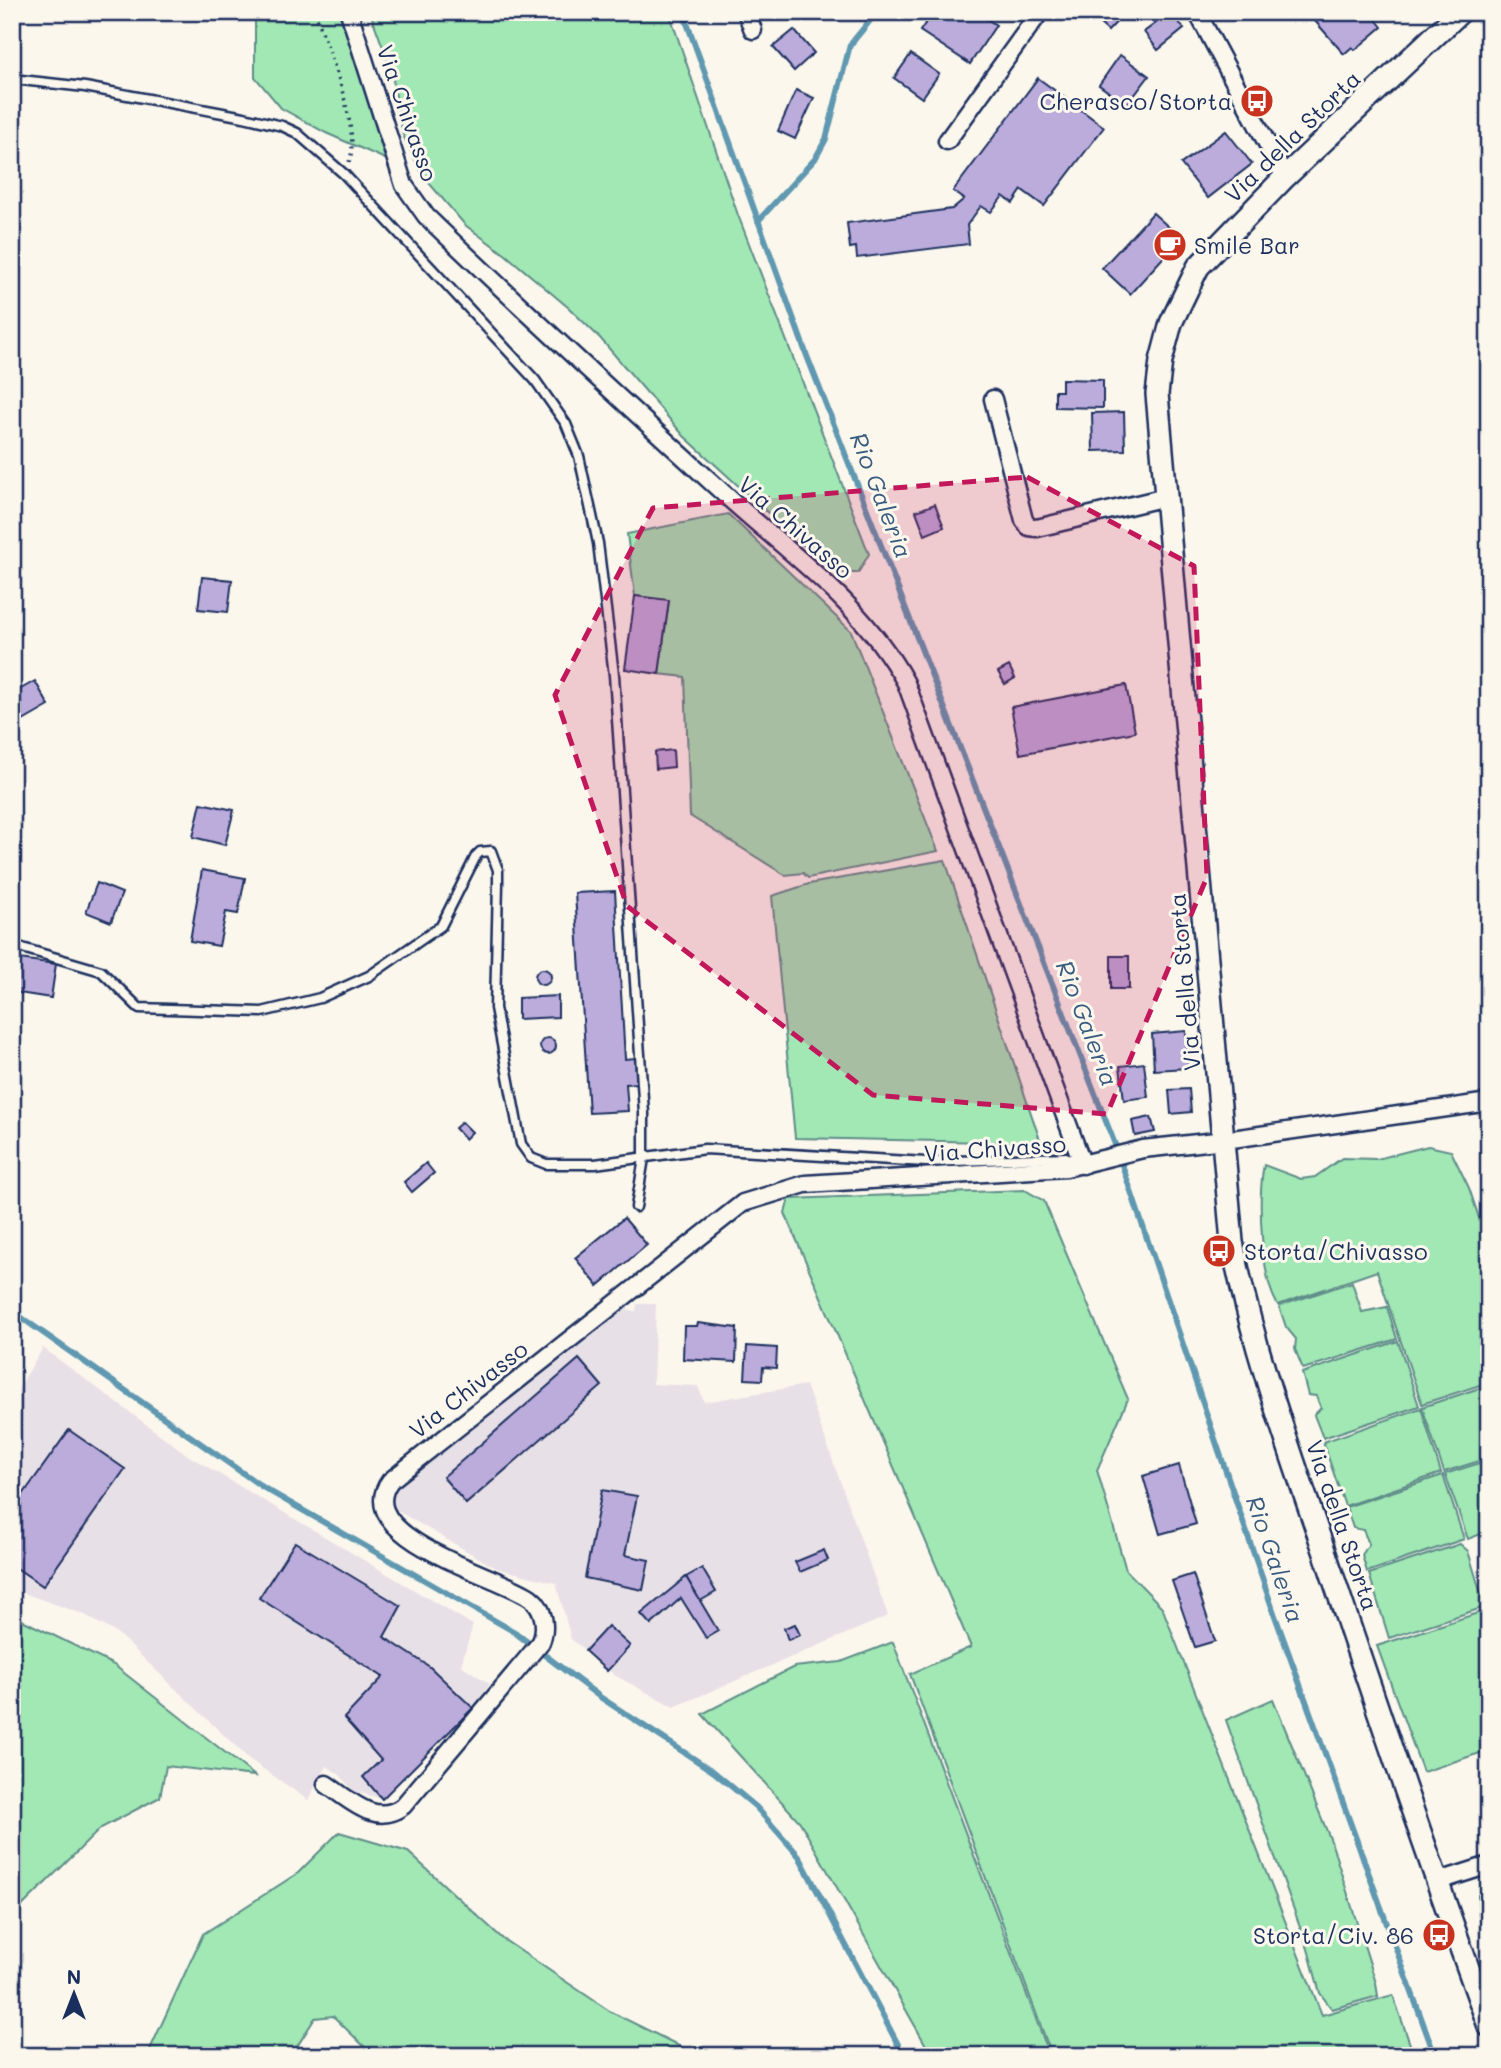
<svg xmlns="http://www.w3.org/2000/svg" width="1501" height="2068" font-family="Mali,sans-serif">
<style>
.built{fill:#e8e0e7}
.green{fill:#a1e8b4;stroke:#5e8c89;stroke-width:2}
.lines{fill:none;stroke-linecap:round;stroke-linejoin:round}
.stream{stroke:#5f98b0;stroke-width:6}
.building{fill:#bbacdc;stroke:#1b2f5e;stroke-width:2}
.service-casing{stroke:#1b2f5e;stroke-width:13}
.minor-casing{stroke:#1b2f5e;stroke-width:21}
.secondary-casing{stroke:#1b2f5e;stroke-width:26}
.path{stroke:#1b2f5e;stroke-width:3.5;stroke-dasharray:2 5;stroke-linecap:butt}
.service{stroke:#fbf7ec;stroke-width:8}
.minor{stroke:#fbf7ec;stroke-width:16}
.secondary{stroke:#fbf7ec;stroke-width:21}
.marked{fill:#c2185b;fill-opacity:0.2;stroke:#c2185b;stroke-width:5;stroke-dasharray:14 9;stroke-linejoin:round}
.labels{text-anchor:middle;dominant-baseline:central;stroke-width:6;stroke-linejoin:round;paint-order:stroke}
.poi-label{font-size:23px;fill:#1b2f5e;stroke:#fbf7ec;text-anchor:end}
.street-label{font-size:23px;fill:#1b2f5e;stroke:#fbf7ec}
.water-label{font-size:24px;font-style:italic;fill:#385b80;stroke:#fbf7ec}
</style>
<rect width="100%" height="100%" fill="#fbf7ec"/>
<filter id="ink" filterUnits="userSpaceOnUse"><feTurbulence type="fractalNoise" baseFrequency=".0143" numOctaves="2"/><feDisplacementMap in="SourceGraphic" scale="14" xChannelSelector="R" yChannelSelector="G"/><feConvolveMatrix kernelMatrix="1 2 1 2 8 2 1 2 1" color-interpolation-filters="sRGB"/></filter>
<g filter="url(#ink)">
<g class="built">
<path d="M619,1303L620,1309L636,1311L637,1304H656L653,1384L698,1386L704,1402L806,1385L888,1616L674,1707L616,1676L571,1639L556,1583L496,1568L396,1510L390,1500L397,1486Z"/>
<path d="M43,1348L189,1456L473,1625L461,1665L490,1684L473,1708L382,1799L353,1791L340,1775L327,1766L308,1800L249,1759L118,1634L83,1614L12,1589V1399Z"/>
</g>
<g class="green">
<path d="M255,12H344L385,159L326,133L281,108L255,77Z"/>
<path d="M370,12H669L738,215L869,554L858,573H844L803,545L684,436L600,338L569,308L506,255L465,225L423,176L403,135L391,69Z"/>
<path d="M728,514L851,631L938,851L808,878L803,873L785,875L690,816L685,677L659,674L669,601L635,596L627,534Z"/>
<path d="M945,860L1041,1143L795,1138L772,896L809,884Z"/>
<path d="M1428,1146L1451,1151L1469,1188L1489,1248V1382L1422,1404L1377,1271L1278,1305C1261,1280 1257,1195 1264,1165L1301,1179L1315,1177L1342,1158L1377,1159Z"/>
<path d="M1025,1190L1044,1201L1128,1399L1097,1470L1126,1570L1162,1607L1322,2015L1393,1995L1414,2056H1052L910,1674L971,1647L785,1213L789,1199Z"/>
<path d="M1352,1282L1362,1312L1387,1307L1397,1339L1303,1369L1295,1349L1296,1339L1286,1327L1279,1306Z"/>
<path d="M1398,1341L1419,1406L1323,1438L1314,1415L1321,1408L1316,1396L1308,1395L1302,1373Z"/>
<path d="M1489,1385V1458L1444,1472L1422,1407Z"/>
<path d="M1421,1408L1441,1473L1345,1506L1323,1442Z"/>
<path d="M1489,1460V1531L1468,1539L1445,1474Z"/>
<path d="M1443,1475L1464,1539L1367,1572L1362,1555L1369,1544L1363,1530L1353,1528L1346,1507Z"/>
<path d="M1460,1544L1468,1551L1485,1607L1389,1638L1369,1574Z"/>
<path d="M1487,1610L1489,1750L1423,1772L1377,1646Z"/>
<path d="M12,1615L114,1665L255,1776L166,1766L160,1797L101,1828L12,1916Z"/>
<path d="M893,1642L1050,2056H932L800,1822L702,1714L794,1667L841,1662Z"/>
<path d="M1273,1699L1331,1841L1376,1983L1378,1996L1332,2009L1320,1993L1308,1949L1226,1720Z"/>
<path d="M339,1832L408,1852L503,1939L611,2012L700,2056H374L333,2016L315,2018L298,2045L301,2056H147L203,1934L298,1873Z"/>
<path d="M1489,1890V1940L1479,1915L1478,1895Z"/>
</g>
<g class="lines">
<g class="stream">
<path d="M683,12L807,356L1116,1147L1274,1613L1435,2056"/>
<path d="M758,221L815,159L826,139L850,45L877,12"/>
<path d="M12,1311L264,1488L513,1631L600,1697L714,1772L756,1807L799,1856L904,2056"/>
</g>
</g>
<g class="building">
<path d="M933,12H977L996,25L970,64L920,31Z"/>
<path d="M1087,12H1126L1108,31Z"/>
<path d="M1153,12H1171L1184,29L1158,50L1144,32L1156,23L1150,15Z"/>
<path d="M1307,12H1370L1382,27L1355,50L1352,47L1344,54Z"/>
<path d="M794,30L814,53L794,71L773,47Z"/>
<path d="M911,54L939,74L922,98L894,78Z"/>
<path d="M1120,55L1149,76L1127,105L1099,85Z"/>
<path d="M1038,78L1104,127L1044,206L1022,190L1013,203L1003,196L991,212L981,206L967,225L969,244L857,258L856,247L850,248L847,223L952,209L964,199L953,191Z"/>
<path d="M796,90L814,98L795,139L778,131Z"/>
<path d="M1226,131L1252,164L1208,198L1181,164Z"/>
<path d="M1153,213L1181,238L1130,294L1102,268Z"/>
<path d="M1062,379L1103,380V408L1055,407V391H1062Z"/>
<path d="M1124,412L1125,450L1093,451L1092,413Z"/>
<path d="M935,504L944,527L925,535L916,511Z"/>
<path d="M202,577L232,580L228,612L198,609Z"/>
<path d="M635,596L669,600L659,674L625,669Z"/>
<path d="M1009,666L1015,678L1005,684L998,672Z"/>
<path d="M35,681L49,706L23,721L12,702V694Z"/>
<path d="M1126,685L1135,732L1020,754L1011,707Z"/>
<path d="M673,750L674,767L656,769L655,752Z"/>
<path d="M201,803L234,810L225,845L193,837Z"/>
<path d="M202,870L245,878L238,914L226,912L219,946L190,941Z"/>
<path d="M97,883L122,893L111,922L86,912Z"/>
<path d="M615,891L625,1059L635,1058L637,1083L626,1084L628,1111L589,1113L575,893Z"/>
<rect x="1111" y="956" width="18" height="33"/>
<path d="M12,958L56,964L51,998L12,992Z"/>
<circle cx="543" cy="977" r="8"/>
<path d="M558,996V1017L518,1019V998Z"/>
<path d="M1186,1031L1188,1068L1154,1070L1152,1034Z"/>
<circle cx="548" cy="1046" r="8"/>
<path d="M1144,1063L1148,1097L1124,1100L1120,1066Z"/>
<path d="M1189,1089L1191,1112L1171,1114L1169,1090Z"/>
<path d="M1151,1117L1155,1132L1135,1136L1132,1121Z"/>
<path d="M462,1122L472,1132L465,1139L455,1128Z"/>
<path d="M426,1163L434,1173L412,1192L404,1182Z"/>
<path d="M624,1218L647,1245L598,1286L575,1258Z"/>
<path d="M698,1323L737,1328L736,1362L683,1359L684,1326H697Z"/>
<path d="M747,1346L777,1348L776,1368L763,1367L762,1380L745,1379Z"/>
<path d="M579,1359L602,1386L466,1504L443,1477Z"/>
<path d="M69,1430L125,1469L43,1586L12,1565V1510Z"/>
<path d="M1179,1465L1196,1524L1160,1534L1143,1476Z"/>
<path d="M602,1490L637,1496L625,1555L649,1560L643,1590L585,1578Z"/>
<path d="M295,1542L401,1606L384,1637L430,1667L473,1708L382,1799L363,1777L381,1760L344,1718L383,1677L259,1598Z"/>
<path d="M824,1550L828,1560L800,1572L795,1562Z"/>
<path d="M702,1568L716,1592L700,1601L686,1577Z"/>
<path d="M1193,1574L1215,1641L1195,1647L1172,1581Z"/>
<path d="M686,1577L718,1631L706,1638L681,1598L651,1625L641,1614Z"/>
<path d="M795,1624L800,1635L788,1640L784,1628Z"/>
<path d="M608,1626L630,1646L607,1671L585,1651Z"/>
</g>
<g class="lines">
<defs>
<g id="service">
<path d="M12,79L85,87L244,117L282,126L297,133L344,174L535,380L566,424L579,456L598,543L614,675L644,1113V1158L636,1207"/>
<path d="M12,945L101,971L139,1008L262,1012L320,998L369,976L441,926L476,856L480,852L491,851L498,870V884L495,1008L521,1144L531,1158L546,1164H595L705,1149L926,1162L1066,1157L1078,1163"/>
</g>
<g id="minor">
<path d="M349,12L404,185L426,216C522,309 621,400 720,490C787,552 862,602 906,683L1083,1165"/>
<path d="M746,12L753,30"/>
<path d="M1197,12L1285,177"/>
<path d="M947,141L1040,12"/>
<path d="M993,399L1024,520L1029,527L1037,528L1166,497"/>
<path d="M326,1784C350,1800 376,1827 403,1806L541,1642C547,1627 544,1608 531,1598C501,1576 349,1538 390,1481L743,1203L805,1184L1066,1168L1143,1149L1225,1140L1489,1102"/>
<path d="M1436,1882L1489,1865"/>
</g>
<path id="secondary" d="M1460,12L1285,177L1198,267L1171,323L1161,361L1157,394L1232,1242C1254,1355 1294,1462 1331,1571C1382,1723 1434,1875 1489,2026"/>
</defs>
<use href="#service" class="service-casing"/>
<use href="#minor" class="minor-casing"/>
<use href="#secondary" class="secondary-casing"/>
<path class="path" d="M315,12C327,46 362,131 349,162"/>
<use href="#service" class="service"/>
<use href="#minor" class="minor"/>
<use href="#secondary" class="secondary"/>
</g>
</g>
<path class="marked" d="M1027,477L1194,566L1207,877L1107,1114L873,1095L627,906L555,695L653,508Z"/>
<defs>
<symbol id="bus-disc" viewBox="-11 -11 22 22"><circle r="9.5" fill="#c8321e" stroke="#fbf7ec"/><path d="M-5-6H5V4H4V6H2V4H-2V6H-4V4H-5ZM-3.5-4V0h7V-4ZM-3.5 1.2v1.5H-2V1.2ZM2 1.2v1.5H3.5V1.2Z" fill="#fff"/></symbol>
<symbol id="cafe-disc" viewBox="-11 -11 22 22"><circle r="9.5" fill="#c8321e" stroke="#fbf7ec"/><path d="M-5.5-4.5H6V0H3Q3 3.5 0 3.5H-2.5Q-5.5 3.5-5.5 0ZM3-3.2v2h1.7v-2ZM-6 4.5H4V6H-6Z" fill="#fff"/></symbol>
</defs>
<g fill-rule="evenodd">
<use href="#bus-disc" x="1238" y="82" width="38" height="38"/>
<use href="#cafe-disc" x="1151" y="226" width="38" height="38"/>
<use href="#bus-disc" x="1200" y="1232" width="38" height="38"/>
<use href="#bus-disc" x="1420" y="1916" width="38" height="38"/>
</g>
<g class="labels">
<g class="poi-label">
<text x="1232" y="101">Cherasco/Storta</text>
<text x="1194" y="245" text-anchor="start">Smile Bar</text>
<text x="1244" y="1251" text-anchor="start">Storta/Chivasso</text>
<text x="1414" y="1935">Storta/Civ. 86</text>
</g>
<g class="street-label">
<text transform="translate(408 113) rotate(71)">Via Chivasso</text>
<text transform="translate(1292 136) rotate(-44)">Via della Storta</text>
<text transform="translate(796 527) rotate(41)">Via Chivasso</text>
<text transform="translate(1184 982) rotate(-95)">Via della Storta</text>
<text transform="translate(995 1148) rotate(-4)">Via Chivasso</text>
<text transform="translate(468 1389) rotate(-38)">Via Chivasso</text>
<text transform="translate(1343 1525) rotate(71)">Via della Storta</text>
</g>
<g class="water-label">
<text transform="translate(882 495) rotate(69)">Rio Galeria</text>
<text transform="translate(1088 1023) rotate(69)">Rio Galeria</text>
<text transform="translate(1276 1559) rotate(71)">Rio Galeria</text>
</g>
</g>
<rect width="1501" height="2068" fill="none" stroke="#fbf7ec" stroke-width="42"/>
<rect x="21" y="21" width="1459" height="2026" fill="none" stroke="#1b2f5e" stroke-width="2.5" filter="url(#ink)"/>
<g transform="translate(74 1994)" stroke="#fbf7ec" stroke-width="5" paint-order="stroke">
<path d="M0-5L12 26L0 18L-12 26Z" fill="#1b2f5e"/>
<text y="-10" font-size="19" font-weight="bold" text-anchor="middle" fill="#1b2f5e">N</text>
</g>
</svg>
